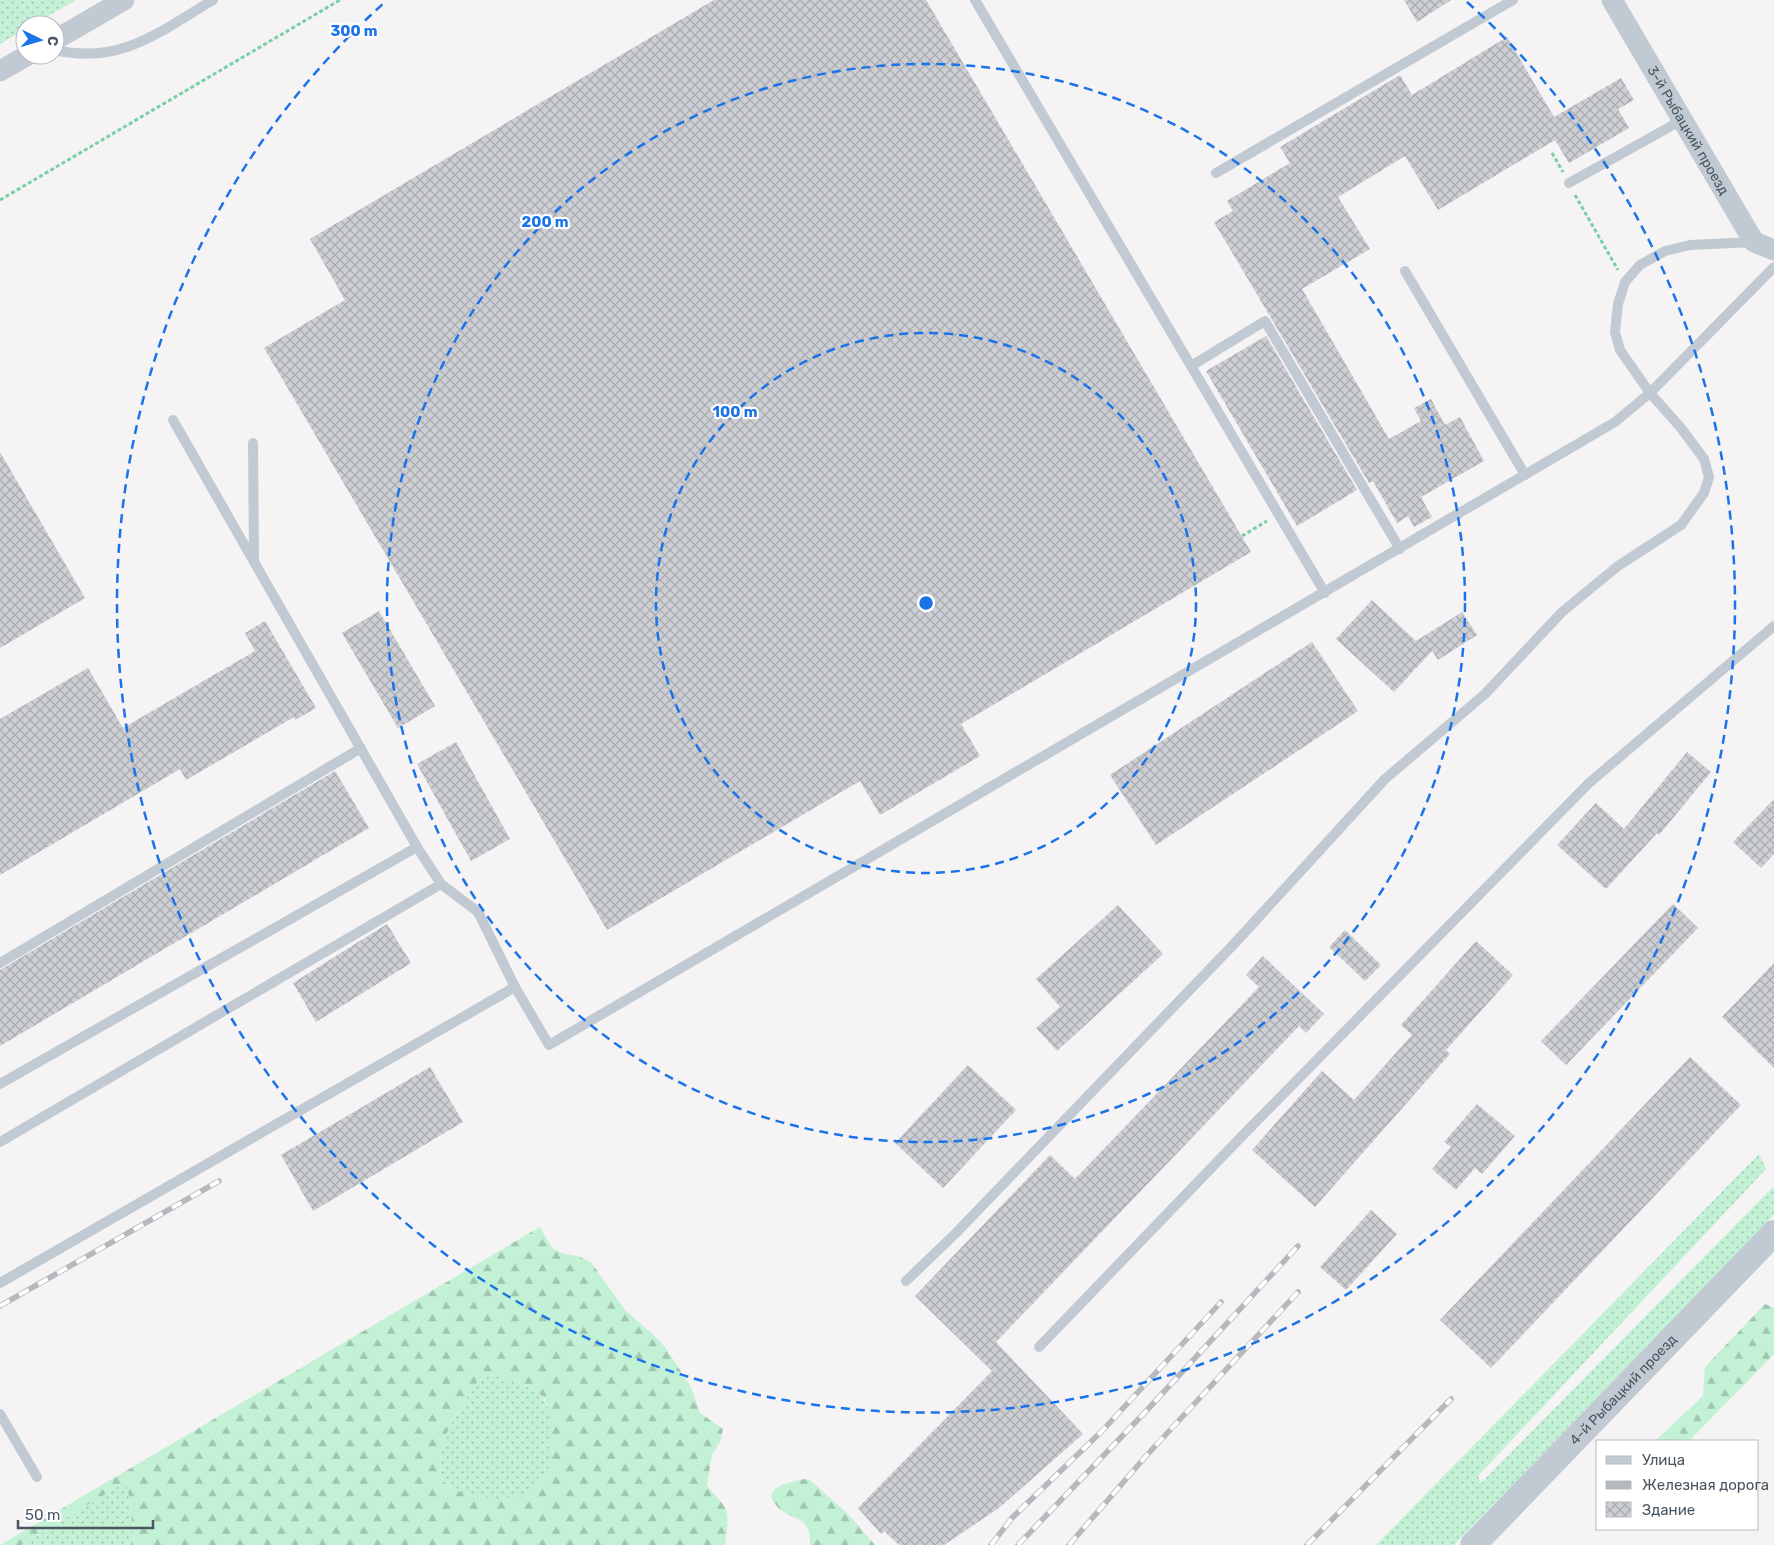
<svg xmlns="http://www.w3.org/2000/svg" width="1774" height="1545" font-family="Rubik,sans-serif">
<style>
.grass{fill:url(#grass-dots)}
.forest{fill:url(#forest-firs);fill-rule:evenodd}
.building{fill:url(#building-cross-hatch)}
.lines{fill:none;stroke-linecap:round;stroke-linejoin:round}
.path{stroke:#7ad0a6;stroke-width:3;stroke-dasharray:4 2.5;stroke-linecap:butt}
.service{stroke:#c1cad2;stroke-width:10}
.minor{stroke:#c1cad2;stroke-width:21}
.tertiary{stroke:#c1cad2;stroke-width:26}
.rail-casing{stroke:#b5b8bd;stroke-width:5.5}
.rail{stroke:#fff;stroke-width:4;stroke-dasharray:11;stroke-linecap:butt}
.ring{fill:none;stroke:#1a73e8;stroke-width:2.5;stroke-dasharray:9 6}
.labels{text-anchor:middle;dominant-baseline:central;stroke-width:4.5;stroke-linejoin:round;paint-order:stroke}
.street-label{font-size:14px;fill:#4a5661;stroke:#fff}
.centre{fill:#1a73e8;stroke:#fff;stroke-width:2.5}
.ring-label{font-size:15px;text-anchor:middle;font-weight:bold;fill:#1a73e8;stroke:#fff;stroke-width:4.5;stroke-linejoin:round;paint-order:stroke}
</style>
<defs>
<pattern id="grass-dots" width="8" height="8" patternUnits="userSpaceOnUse" patternTransform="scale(1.25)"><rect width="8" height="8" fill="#c3f1d5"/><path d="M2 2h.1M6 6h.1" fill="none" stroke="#a0c6b0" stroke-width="1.8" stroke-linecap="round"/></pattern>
<pattern id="forest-firs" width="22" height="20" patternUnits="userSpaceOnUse" patternTransform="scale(1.25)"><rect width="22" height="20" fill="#c3f1d5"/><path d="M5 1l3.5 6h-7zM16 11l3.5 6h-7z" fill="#a0c6b0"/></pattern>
<pattern id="building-cross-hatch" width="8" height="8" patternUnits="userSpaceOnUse" patternTransform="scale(1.25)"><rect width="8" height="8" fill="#cdcfd5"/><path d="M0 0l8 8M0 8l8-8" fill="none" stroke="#a8abb0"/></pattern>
</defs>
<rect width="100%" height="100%" fill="#f5f3f3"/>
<g class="grass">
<path d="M0,0H76L32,25H25V29L0,44Z"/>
<path d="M1759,1154L1766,1169L1478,1476L1481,1483L1774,1186V1215L1491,1507L1454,1545H1376Z"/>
<path d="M493,1375L520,1382L543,1397L550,1412V1470C543,1477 536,1487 528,1492C502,1506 464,1498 442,1481C433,1441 459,1412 478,1380Z"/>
<path d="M127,1481L133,1532L131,1545H21Z"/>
</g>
<g class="forest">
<path d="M540,1227L552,1248L564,1254L578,1256L591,1262L625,1310L659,1340L667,1350L691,1387L700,1413L723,1429L720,1442L712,1455L707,1485C712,1493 720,1499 724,1506C731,1516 726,1534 725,1545H131L133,1532L127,1481L21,1545H0ZM493,1375L520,1382L544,1397L550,1412V1470C543,1477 536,1487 527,1492C502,1506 464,1498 442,1481C433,1441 459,1412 478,1380Z"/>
<path d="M1765,1304L1774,1308V1354L1689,1441H1655L1703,1396L1705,1367Z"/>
<path d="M803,1479L810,1480L848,1514L875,1545H810C811,1507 785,1527 771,1497C774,1483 791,1483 803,1479Z"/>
</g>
<g class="building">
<path d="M714,0H926L1251,552L961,724L980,756L880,815L860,781L607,930L264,348L345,300L310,239Z"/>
<path d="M1404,0H1451L1417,22Z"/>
<path d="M1507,37L1554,117L1621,78L1634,100L1618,109L1629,128L1569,163L1555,140L1438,210L1405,156L1338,197L1370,249L1302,289L1389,439L1421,421L1414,408L1431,399L1445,425L1460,417L1484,461L1421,497L1432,517L1414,527L1408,516L1397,523L1373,481L1369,483L1214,222L1233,211L1227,201L1290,163L1280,147L1400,75L1412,95Z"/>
<path d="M1266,336L1357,490L1297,526L1206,371Z"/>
<path d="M0,452L85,598L0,648Z"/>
<path d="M1372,600L1416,641L1462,612L1477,635L1438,660L1432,651L1394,692L1336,639Z"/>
<path d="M379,611L435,706L398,728L342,633Z"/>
<path d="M265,621L316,708L295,720L294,717L186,780L180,769L0,875V719L88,668L123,728L255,651L245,633Z"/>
<path d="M1312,642L1358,711L1156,845L1110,775Z"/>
<path d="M456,742L510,839L471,861L417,764Z"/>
<path d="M1687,752L1711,772L1659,835L1657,833L1606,889L1557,845L1596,803L1624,829Z"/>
<path d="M335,771L369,828L0,1046V970Z"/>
<path d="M1774,799V854L1761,868L1733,842Z"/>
<path d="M1673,904L1698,928L1566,1065L1541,1041Z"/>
<path d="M1118,905L1163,954L1057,1051L1036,1028L1060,1007L1036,979Z"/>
<path d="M387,924L411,963L316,1022L293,983Z"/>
<path d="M1345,930L1381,965L1365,981L1329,947Z"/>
<path d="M1476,941L1513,975L1446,1050L1450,1054L1315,1207L1252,1150L1322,1071L1354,1100L1412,1035L1401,1025Z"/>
<path d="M1263,956L1324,1014L1306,1033L1299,1026L996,1342L1083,1434L999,1508L944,1545H899L884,1531L881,1534L858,1508L992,1371L915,1296L1050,1155L1075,1179L1259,987L1246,975Z"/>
<path d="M1774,963V1068L1722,1017Z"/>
<path d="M1690,1057L1741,1105L1491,1368L1440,1320Z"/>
<path d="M968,1065L1016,1110L943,1188L895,1143Z"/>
<path d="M430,1067L463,1122L313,1211L281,1155Z"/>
<path d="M1477,1104L1515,1136L1482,1174L1475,1168L1456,1190L1432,1169L1451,1147L1444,1142Z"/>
<path d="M1371,1210L1397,1234L1346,1290L1320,1267Z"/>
</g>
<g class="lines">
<g class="path">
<path d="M1552,153L1563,172"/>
<path d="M1575,195L1618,270"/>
<path d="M0,200L340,0"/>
<path d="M1242,536L1267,521"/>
</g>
<g class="service">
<path d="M975,0L1325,593"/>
<path d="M55,50C121,65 159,32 213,0"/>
<path d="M1216,173L1513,0"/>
<path d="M1569,183L1682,120"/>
<path d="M1405,271L1525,475"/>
<path d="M1191,366L1265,321L1400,549"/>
<path d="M173,420L417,847L441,884L478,912L515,987L549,1045L1615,422L1650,393L1774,267"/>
<path d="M253,443L254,560"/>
<path d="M0,963L361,748"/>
<path d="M0,1084L417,847"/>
<path d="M0,1142L441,884"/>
<path d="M906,1281L956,1233L1234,944L1385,779L1485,694L1562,612L1618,566L1681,525L1704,493L1709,477L1704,459L1681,428L1650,393L1620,350L1615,332L1618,304L1625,282L1640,265L1665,251L1690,245L1754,242"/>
<path d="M0,1283L515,987"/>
<path d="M1039,1347L1244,1134L1589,783L1774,626"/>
<path d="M0,1414L37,1477"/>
</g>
<g class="minor">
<path id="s1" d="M1612,0L1754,242L1774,250"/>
<path d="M55,40L124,0"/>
<path d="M0,71L28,55"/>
</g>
<path class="tertiary" id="s2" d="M1473,1545L1774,1233"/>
<defs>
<g id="rail">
<path d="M0,1306L219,1181"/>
<path d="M991,1545L1012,1518L1103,1430L1221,1302"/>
<path d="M1018,1545L1149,1408L1298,1246"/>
<path d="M1069,1545L1146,1456L1298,1292"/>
<path d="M1307,1545L1451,1399"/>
</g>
</defs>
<use href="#rail" class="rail-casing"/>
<use href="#rail" class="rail"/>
</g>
<g class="ring">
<circle cx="926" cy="603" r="270"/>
<circle cx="926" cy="603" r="539"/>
<path d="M1467 2A809 809 0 1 1 385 2"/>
</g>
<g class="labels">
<g class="street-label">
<text stroke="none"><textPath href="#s1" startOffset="151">3-й Рыбацкий проезд</textPath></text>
<text stroke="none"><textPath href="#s2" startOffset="216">4-й Рыбацкий проезд</textPath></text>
</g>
</g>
<circle cx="926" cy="603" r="8" class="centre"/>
<g class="ring-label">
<text x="354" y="36">300 m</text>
<text x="545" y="227">200 m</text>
<text x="735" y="417">100 m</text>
</g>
<rect x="1596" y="1440" width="162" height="90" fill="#ffffff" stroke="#b7bbc0"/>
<rect x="1606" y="1456" width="25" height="8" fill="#c1cad2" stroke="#b7bbc0"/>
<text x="1642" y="1465" font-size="15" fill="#4a5661">Улица</text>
<rect x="1606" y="1481" width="25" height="8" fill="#b5b8bd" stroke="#b7bbc0"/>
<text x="1642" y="1490" font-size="15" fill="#4a5661">Железная дорога</text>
<rect x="1606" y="1502" width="25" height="15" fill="url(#building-cross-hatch)" stroke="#b7bbc0"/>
<text x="1642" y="1515" font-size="15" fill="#4a5661">Здание</text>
<g transform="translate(40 40) rotate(95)"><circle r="24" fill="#ffffff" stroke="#b7bbc0"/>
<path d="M0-4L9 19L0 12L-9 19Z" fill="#1a73e8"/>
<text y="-8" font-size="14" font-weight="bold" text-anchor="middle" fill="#4a5661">С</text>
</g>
<path d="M18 1520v8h135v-8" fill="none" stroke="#4a5661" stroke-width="2.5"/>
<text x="25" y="1520" font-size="15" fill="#4a5661" stroke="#ffffff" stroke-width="4" paint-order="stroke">50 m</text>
</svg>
